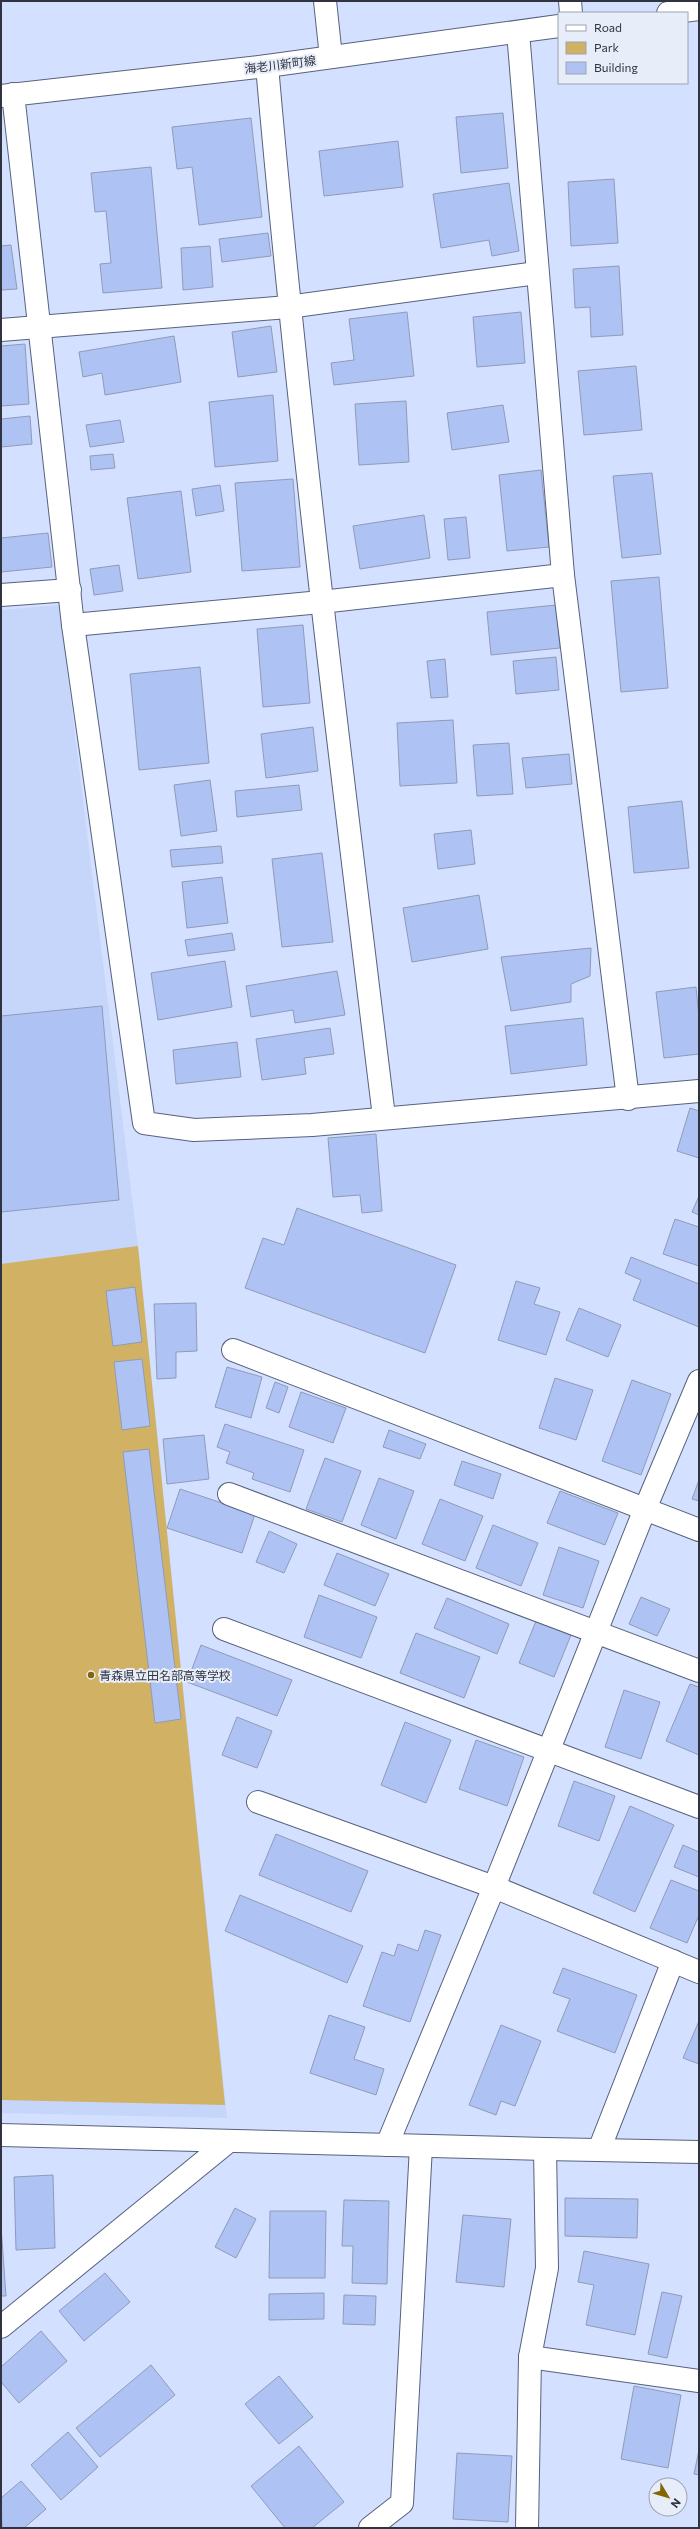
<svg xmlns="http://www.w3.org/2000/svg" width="700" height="2529" font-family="Commissioner,'Noto Sans JP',sans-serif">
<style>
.built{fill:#c6d5fa}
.green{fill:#d1b163}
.building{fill:#aec2f3;stroke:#8f9bb7}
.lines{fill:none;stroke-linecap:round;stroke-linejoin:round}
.lane-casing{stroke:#57627c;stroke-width:24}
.street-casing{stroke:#57627c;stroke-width:24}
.secondary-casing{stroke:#57627c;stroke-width:24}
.lane{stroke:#fff;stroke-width:22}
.street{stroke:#fff;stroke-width:22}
.secondary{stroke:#fff;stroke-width:22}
.poi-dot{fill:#866600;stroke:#e8edfa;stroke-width:1.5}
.labels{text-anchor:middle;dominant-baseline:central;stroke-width:4;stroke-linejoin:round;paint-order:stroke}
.street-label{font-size:12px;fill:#2f3440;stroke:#e8edfa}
.poi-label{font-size:12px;fill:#2f3440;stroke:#e8edfa;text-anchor:start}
</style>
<rect width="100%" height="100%" fill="#d3e0ff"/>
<path class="built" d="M59,605L138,1246L227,2118L1,2113V610Z"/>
<path class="green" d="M138,1246L225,2105L1,2100V1264Z"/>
<g class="building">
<path d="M503,113L508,168L461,173L456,117Z"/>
<path d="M251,118L262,217L199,225L192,167L177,169L172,127Z"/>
<path d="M398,141L403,187L324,196L319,151Z"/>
<path d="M151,167L162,288L103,293L100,264L111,263L106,211L95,212L91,173Z"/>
<path d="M614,179L618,243L571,246L568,182Z"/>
<path d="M509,183L519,251L492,256L489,240L441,248L433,194Z"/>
<path d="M268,233L271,256L222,262L219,239Z"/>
<path d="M11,245L17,289L1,290V246Z"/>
<path d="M210,246L213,287L183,290L181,248Z"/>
<path d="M619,266L623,335L591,337L590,307L575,308L573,269Z"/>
<path d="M407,312L414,376L334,385L331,363L354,360L349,319Z"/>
<path d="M521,312L525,363L477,367L473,317Z"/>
<path d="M271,326L277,372L238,377L232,332Z"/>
<path d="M174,336L181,382L105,395L102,373L83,377L79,352Z"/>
<path d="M25,344L29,404L1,406V346Z"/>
<path d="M636,366L642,430L584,435L578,371Z"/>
<path d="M273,395L278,461L215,467L209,402Z"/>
<path d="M406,401L409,462L359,465L355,404Z"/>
<path d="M503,405L509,442L452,450L447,413Z"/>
<path d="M30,416L32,444L1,447V419Z"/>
<path d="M120,420L124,442L90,447L86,425Z"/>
<path d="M113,454L115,468L91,470L90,456Z"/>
<path d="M541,470L549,547L507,551L499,475Z"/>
<path d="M652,473L661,554L622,558L613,476Z"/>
<path d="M293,479L300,567L242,571L235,483Z"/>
<path d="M220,485L224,511L196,516L192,489Z"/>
<path d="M181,491L191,572L138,579L127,498Z"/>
<path d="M424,515L430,558L360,569L353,526Z"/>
<path d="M466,517L470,558L448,560L444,519Z"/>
<path d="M48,533L52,567L1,572V538Z"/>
<path d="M119,565L123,591L94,595L90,569Z"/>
<path d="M659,577L668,688L621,692L611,581Z"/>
<path d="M556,605L560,648L491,655L487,612Z"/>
<path d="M303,625L310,703L263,707L257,629Z"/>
<path d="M556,657L559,690L516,694L513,661Z"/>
<path d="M445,659L448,697L431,698L427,661Z"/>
<path d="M200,667L209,763L139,770L130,674Z"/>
<path d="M453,720L457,783L400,786L397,723Z"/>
<path d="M313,727L318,771L266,778L261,734Z"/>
<path d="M509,743L513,794L477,796L473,745Z"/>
<path d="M569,754L572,784L526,788L522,758Z"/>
<path d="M210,780L217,831L181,836L174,785Z"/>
<path d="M299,785L302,810L237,817L235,791Z"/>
<path d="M682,801L689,868L634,873L628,807Z"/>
<path d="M471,830L475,864L438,869L434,834Z"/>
<path d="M221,846L223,863L172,867L170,850Z"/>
<path d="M322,853L333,942L282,947L272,859Z"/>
<path d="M222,877L228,923L187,928L182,882Z"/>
<path d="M479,895L488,949L412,962L403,908Z"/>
<path d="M232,933L235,950L188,956L185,940Z"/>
<path d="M591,948L590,976L571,984V1002L511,1011L501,957Z"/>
<path d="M225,961L232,1007L158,1020L151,973Z"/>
<path d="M337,971L345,1015L295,1023L293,1010L251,1017L246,986Z"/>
<path d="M696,987L699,1017V1054L664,1058L656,992Z"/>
<path d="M102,1006L119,1200L1,1212V1016Z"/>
<path d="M583,1018L587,1065L511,1074L505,1026Z"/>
<path d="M330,1028L334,1054L304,1058L306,1074L262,1080L256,1039Z"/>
<path d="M237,1042L241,1077L176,1084L173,1050Z"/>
<path d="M690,1108L699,1111V1158L677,1151Z"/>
<path d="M376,1134L382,1211L362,1213L360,1195L333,1197L328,1138Z"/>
<path d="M699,1196V1215L692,1212Z"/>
<path d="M297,1208L456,1265L425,1353L245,1288L263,1238L284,1245Z"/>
<path d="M675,1219L699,1227V1266L663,1254Z"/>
<path d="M631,1257L699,1284V1327L633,1300L641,1280L625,1273Z"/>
<path d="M516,1281L540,1288L534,1304L560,1312L546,1355L498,1340Z"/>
<path d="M135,1287L142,1342L113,1346L106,1291Z"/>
<path d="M196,1303L197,1351L176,1352V1378L157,1379L154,1304Z"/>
<path d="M579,1308L621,1325L608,1357L566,1340Z"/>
<path d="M142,1359L150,1426L122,1430L114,1362Z"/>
<path d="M227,1367L262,1377L251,1418L215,1407Z"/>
<path d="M555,1378L593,1390L576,1440L539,1428Z"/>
<path d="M632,1380L671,1394L641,1475L602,1461Z"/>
<path d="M275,1382L288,1387L279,1413L266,1408Z"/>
<path d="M301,1392L346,1408L333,1443L289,1427Z"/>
<path d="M225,1424L304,1450L290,1492L252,1479L254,1473L226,1463L230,1452L217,1447Z"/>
<path d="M389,1430L426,1444L420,1459L383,1447Z"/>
<path d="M204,1435L209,1479L167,1484L163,1439Z"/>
<path d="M149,1449L181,1719L155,1723L123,1452Z"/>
<path d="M325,1458L361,1471L342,1522L306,1509Z"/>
<path d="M462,1461L501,1474L493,1499L454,1485Z"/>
<path d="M379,1478L414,1491L396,1539L361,1525Z"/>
<path d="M699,1480V1501L692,1499Z"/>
<path d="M180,1489L255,1514L242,1553L167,1528Z"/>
<path d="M560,1491L618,1513L605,1545L547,1523Z"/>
<path d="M440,1499L483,1516L465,1561L422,1544Z"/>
<path d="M493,1525L538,1543L521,1586L476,1568Z"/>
<path d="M269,1531L297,1544L284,1573L256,1562Z"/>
<path d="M559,1547L599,1561L583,1608L543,1595Z"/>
<path d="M337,1553L389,1574L375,1606L324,1585Z"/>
<path d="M319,1595L377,1617L361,1658L304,1637Z"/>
<path d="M641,1597L670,1609L657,1636L629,1624Z"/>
<path d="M447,1598L509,1624L497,1654L434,1628Z"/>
<path d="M536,1621L571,1635L554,1677L519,1663Z"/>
<path d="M416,1633L480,1657L464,1698L400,1673Z"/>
<path d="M201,1645L292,1680L277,1716L187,1682Z"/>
<path d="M690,1684L699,1687V1755L666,1741Z"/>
<path d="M624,1690L660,1702L641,1759L605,1747Z"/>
<path d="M237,1717L272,1731L257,1768L222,1755Z"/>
<path d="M405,1722L451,1740L426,1803L381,1785Z"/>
<path d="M476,1740L524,1757L507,1806L459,1789Z"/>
<path d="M574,1781L615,1796L599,1841L558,1826Z"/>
<path d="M630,1806L674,1825L635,1912L593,1893Z"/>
<path d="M276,1834L368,1871L351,1912L259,1875Z"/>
<path d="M683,1845L699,1852V1877L674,1867Z"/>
<path d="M671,1880L699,1891V1915L687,1943L650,1928Z"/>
<path d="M240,1895L363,1946L347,1983L225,1931Z"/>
<path d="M425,1930L441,1935L410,2022L363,2006L382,1952L394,1956L398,1944L418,1951Z"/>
<path d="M563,1968L637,1995L615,2053L557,2031L570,1999L553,1993Z"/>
<path d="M329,2015L365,2027L354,2059L384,2069L376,2095L310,2073Z"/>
<path d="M699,2021V2064L683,2058Z"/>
<path d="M501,2025L541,2041L515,2106L501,2101L496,2115L469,2105Z"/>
<path d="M53,2175L55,2248L16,2250L14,2177Z"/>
<path d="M565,2198L638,2199L637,2238L565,2236Z"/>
<path d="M344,2200L389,2201L387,2284L352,2283L353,2246H342Z"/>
<path d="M235,2208L256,2219L236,2258L215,2247Z"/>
<path d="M270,2211H326L325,2278H269Z"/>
<path d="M463,2215L511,2219L504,2287L456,2282Z"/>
<path d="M1,2226L6,2296H1Z"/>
<path d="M584,2251L649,2264L635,2335L586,2325L594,2285L578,2282Z"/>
<path d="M105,2273L130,2302L84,2341L59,2311Z"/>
<path d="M662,2292L682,2296L667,2358L648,2354Z"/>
<path d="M324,2293V2319L269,2320V2294Z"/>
<path d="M344,2295L376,2296L375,2325L343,2324Z"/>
<path d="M41,2331L67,2361L19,2403L1,2382V2367Z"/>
<path d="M151,2365L175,2395L100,2457L76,2428Z"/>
<path d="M279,2376L313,2417L279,2444L245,2404Z"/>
<path d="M634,2386L681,2395L668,2468L621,2459Z"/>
<path d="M68,2432L98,2467L61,2500L31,2465Z"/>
<path d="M299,2446L344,2502L312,2528H285L251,2486Z"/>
<path d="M699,2450V2475L694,2474Z"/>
<path d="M457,2453L512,2456L508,2522L453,2519Z"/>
<path d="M21,2481L46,2509L24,2528H2L1,2498Z"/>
</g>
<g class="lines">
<defs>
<path id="lane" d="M325,1L331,57"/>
<g id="street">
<path d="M570,1L571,13"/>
<path d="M518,32L563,575L628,1099"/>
<path d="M267,66C298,418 341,767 384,1117"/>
<path d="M13,94L73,625L144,1123L194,1130L312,1125L699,1091"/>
<path d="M1,330L288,307L537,273"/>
<path d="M1,595L70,590"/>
<path d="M73,625L321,602L563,575"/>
<path d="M233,1350L699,1530"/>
<path d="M229,1494L699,1671"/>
<path d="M224,1629L699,1807"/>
<path d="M258,1802L494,1887L699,1972"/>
<path d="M1,2135L545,2149L547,2268L530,2357L527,2528"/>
<path d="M387,2145L494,1887L645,1509L699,1381"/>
<path d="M545,2149L699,2152"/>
<path d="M599,2150L673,1961"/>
<path d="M1,2327L229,2141"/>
<path d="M530,2357L699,2381"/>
<path d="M370,2528L402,2503L421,2146"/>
</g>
<g id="secondary">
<path d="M668,13L699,9"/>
<path d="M1,96L267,66L559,26"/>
</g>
</defs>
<use href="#lane" class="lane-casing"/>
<use href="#street" class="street-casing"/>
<use href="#secondary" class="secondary-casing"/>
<use href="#lane" class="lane"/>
<use href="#street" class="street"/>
<use href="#secondary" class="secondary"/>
</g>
<circle class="poi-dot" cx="91" cy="1675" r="4"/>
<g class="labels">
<g class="street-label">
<text transform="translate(280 64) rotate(-7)">海老川新町線</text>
</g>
<g class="poi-label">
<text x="99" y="1675">青森県立田名部高等学校</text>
</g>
</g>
<rect width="700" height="2529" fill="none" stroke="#2f3440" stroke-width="4"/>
<rect x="558" y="12" width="130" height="72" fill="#e8edfa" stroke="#9ea3b0"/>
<rect x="566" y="25" width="20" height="6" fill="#ffffff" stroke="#9ea3b0"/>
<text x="594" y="32" font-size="12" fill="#2f3440">Road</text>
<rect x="566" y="42" width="20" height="12" fill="#d1b163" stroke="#9ea3b0"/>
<text x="594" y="52" font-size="12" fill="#2f3440">Park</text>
<rect x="566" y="62" width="20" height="12" fill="#aec2f3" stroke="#9ea3b0"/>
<text x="594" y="72" font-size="12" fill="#2f3440">Building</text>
<g transform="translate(668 2497) rotate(128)"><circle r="19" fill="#e8edfa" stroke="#9ea3b0"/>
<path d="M0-3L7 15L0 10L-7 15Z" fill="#866600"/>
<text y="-6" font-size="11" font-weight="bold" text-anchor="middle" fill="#2f3440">N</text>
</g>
</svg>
